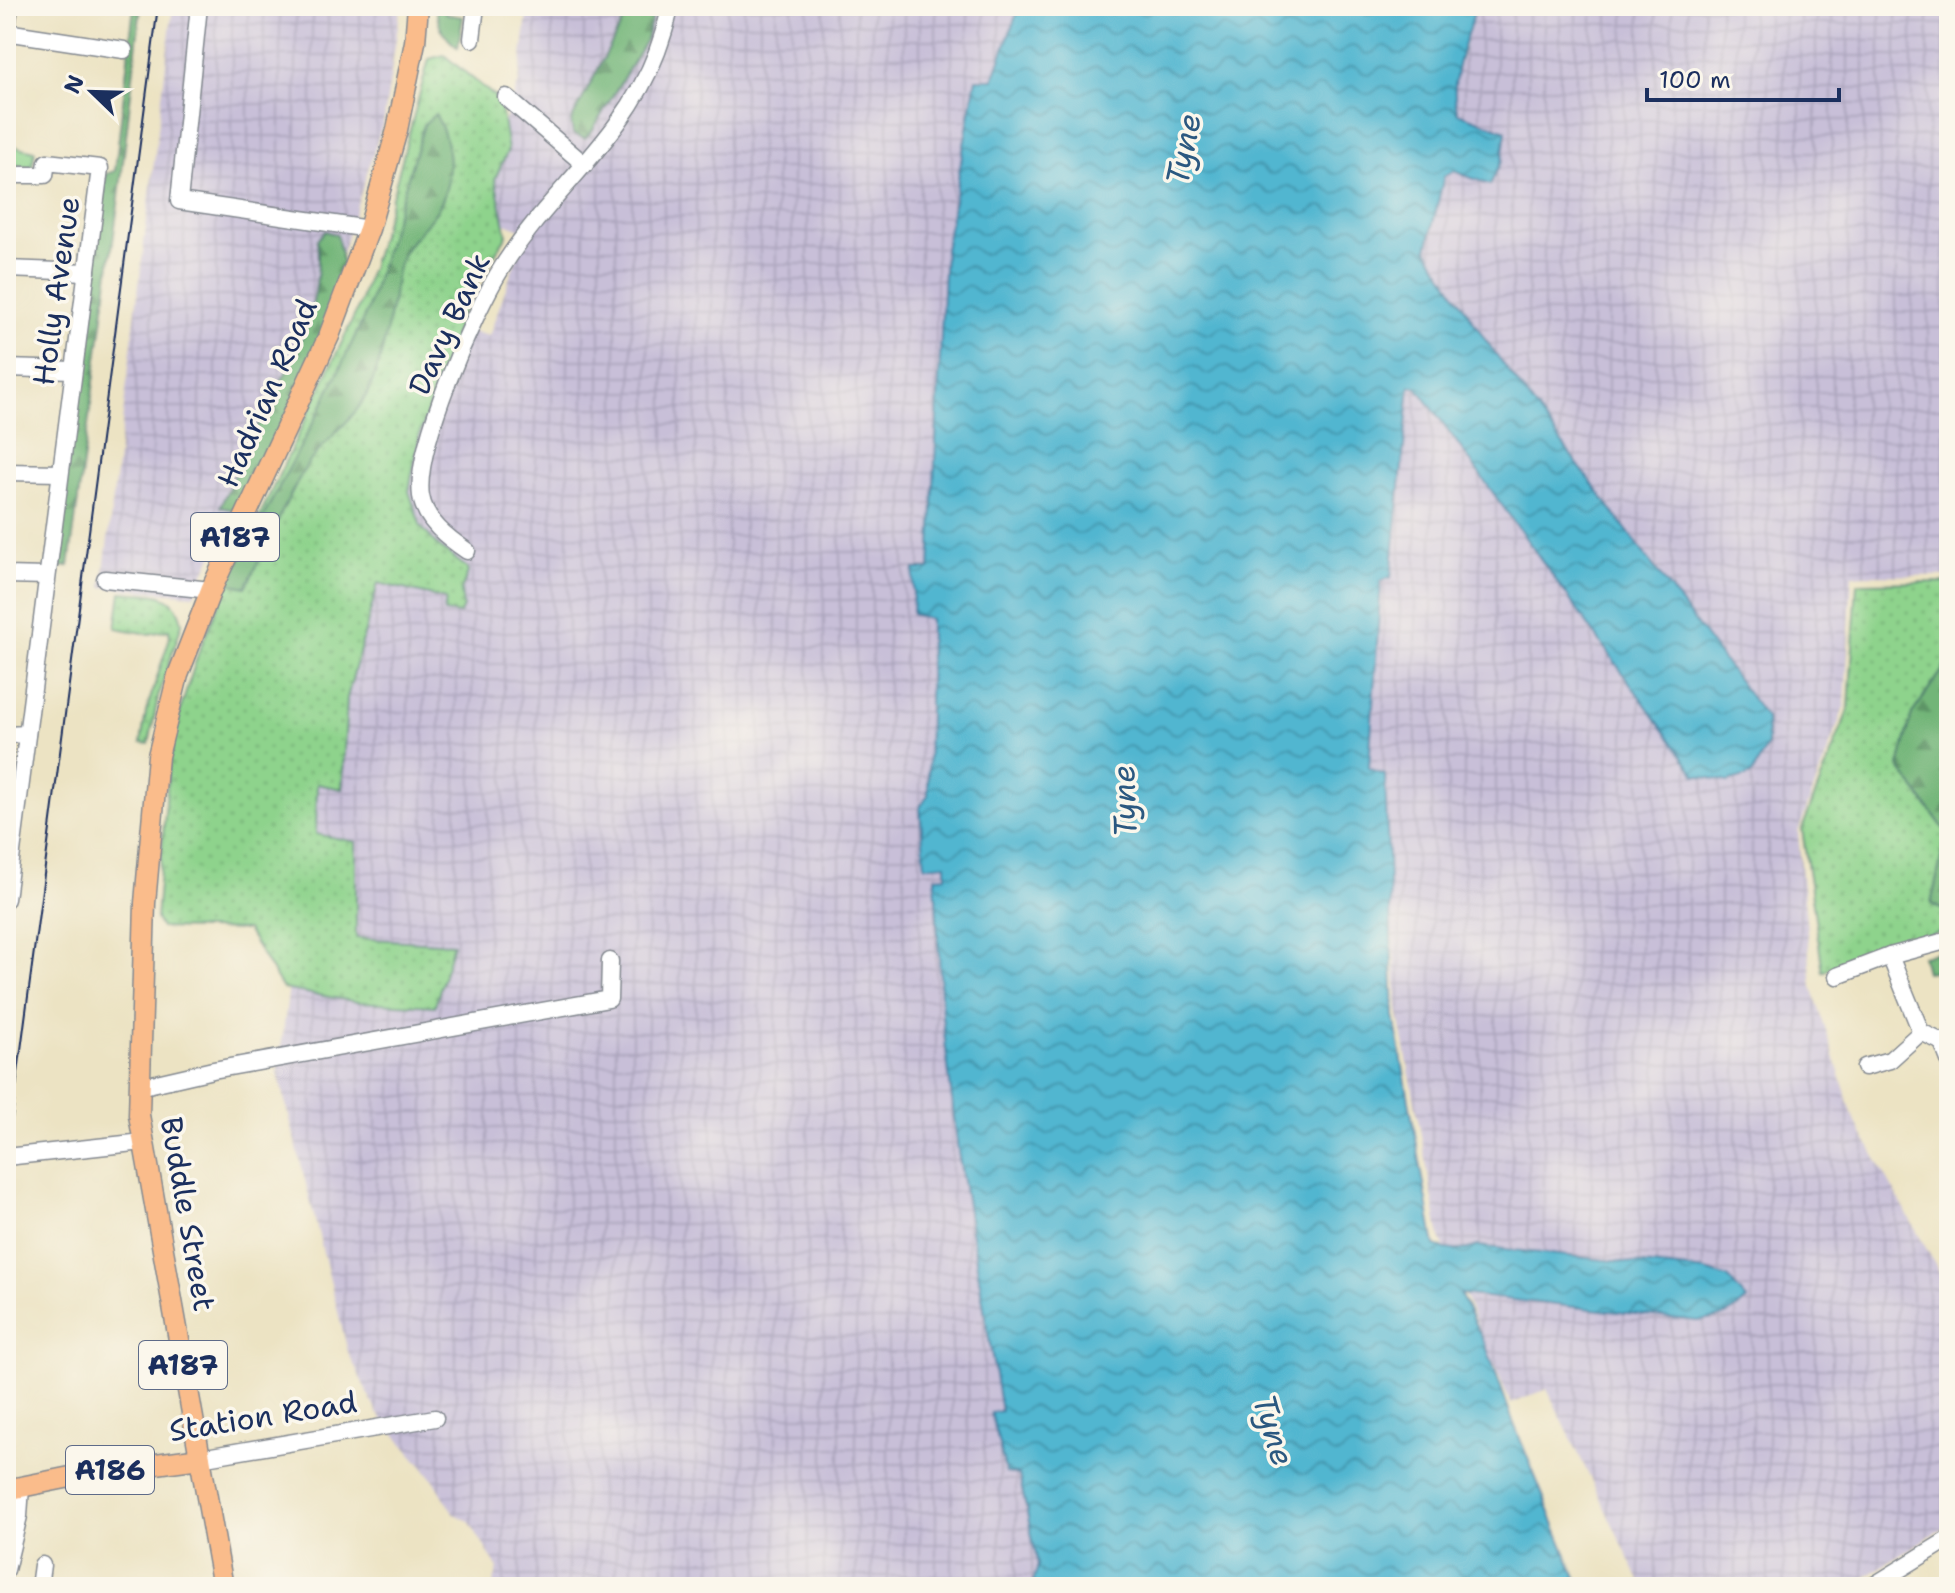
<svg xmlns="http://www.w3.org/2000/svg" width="1955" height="1593" font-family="'Shantell Sans',sans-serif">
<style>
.industrial{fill:url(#industrial-grid)}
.grass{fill:url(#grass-dots);stroke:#548175;stroke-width:2}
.forest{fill:url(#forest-firs);stroke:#46726b;stroke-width:2}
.park{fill:#8ed38c;stroke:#548175;stroke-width:2}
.water{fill:url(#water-waves);stroke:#367297;stroke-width:2}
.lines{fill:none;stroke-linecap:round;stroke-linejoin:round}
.minor-casing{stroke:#848990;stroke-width:19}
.major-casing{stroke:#848990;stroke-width:23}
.minor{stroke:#fff;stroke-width:16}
.major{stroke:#fabc8b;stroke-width:20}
.tram{stroke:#1b2f5e;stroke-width:2}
.labels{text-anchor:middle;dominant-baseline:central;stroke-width:7;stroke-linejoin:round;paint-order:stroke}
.shield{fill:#fbf7ec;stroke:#5e6b89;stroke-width:2}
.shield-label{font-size:28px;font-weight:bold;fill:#1b2f5e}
.street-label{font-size:30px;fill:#1b2f5e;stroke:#fbf7ec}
.water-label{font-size:32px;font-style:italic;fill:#2b5880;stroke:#fbf7ec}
</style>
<defs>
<pattern id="industrial-grid" width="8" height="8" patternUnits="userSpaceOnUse" patternTransform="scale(2)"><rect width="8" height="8" fill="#c8bfd8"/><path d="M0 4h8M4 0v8" fill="none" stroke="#aba4bc"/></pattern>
<pattern id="grass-dots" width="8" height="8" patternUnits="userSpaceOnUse" patternTransform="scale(2)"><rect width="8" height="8" fill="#8ed38c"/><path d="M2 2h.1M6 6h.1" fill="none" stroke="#7ab57b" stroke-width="1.8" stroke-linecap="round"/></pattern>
<pattern id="forest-firs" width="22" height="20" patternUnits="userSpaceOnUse" patternTransform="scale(2)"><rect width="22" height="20" fill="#72b578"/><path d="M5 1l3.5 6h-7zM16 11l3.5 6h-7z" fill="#5d9466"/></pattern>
<pattern id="water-waves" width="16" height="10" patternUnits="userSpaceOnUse" patternTransform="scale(2)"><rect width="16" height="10" fill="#51b6d0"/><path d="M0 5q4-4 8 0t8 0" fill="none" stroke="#4294ac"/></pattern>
</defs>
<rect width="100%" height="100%" fill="#fbf7ec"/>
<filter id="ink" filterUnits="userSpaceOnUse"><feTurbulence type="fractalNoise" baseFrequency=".0125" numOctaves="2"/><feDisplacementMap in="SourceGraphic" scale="16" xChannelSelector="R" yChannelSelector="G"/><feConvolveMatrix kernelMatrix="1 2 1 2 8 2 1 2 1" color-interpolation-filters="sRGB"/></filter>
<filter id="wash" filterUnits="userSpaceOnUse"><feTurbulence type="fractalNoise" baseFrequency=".006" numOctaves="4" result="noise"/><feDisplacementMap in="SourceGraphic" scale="32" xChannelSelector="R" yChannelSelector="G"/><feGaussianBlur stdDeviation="1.8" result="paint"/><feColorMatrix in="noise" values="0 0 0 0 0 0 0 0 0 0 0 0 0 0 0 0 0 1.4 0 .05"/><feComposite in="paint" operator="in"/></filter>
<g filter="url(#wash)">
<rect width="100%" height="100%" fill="#ece3c3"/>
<g class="industrial">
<path d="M173,6H401L384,119L322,317L194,595L102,587Z"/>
<path d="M528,6H1001L1017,12L993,79H976L945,250L930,569L914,570L912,614L930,619L928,796L920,807L925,866L946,864V877L935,878L942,1015L958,1151L1001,1411L992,1413L1006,1473L1019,1474L1038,1565L1032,1587H495L493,1584L498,1569L469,1521L454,1514L434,1480L377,1413L348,1352L278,1072L294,947L321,645L459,328L489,336L526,231L472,210L519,82Z"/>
<path d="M1476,6H1949V576L1852,575L1845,705L1798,832L1812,986L1854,1119L1949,1289V1524L1850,1587H1643L1547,1389L1511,1404L1440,1238L1398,1010L1388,876L1385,775L1369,769L1381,580L1391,577L1410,386L1484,338L1427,249L1444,176L1506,131L1458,113L1453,98L1455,80Z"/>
</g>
<g class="grass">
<path d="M444,55L500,101L508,150L495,179L507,235L467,299L420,433L409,491L421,527L438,546L466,567L468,572L461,591L463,607L460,614L444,612L446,599L378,583L347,698L342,789L317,784L316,834L356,842V938L453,944L435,1006L358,1002L283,989L247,930L161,928L156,919L169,765L181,708L199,651L225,589L359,306L386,219L429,59Z"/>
<path d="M1949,582V661L1912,714L1899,767L1947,833L1931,904L1949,913V930L1864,951L1823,972L1802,829L1849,708L1857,583Z"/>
<path d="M121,592C151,595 177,589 182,624L158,697L149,744L141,743L146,712L170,637L169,630L149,634L116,628Z"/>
</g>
<g class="forest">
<path d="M134,6H141L119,197L69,566L51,568L106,174L115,171Z"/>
<path d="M436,6H447V14L463,17L458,48C443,36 437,24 436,6Z"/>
<path d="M631,6H655L646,40L592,131L585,138L573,134L571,121Z"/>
<path d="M435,114C453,144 455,189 432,217C421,232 406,243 400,261C396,272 395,286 393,297C387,329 382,362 368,392C354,421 324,440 306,467C283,504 266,548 246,587L228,583L322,406L367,311L424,124Z"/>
<path d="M325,231L337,235L343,265L329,316L287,414L234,510L220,507C231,483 242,459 253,435C286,370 325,316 317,240Z"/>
<path d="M1949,661V736L1943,749L1949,759V913L1931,904L1947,833L1899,767L1912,714Z"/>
<path d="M1949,950V969L1926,972L1922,956Z"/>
</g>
<path class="park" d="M6,144L35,151L32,167L6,164Z"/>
<path class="water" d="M1001,6H1476C1467,39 1447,79 1458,113L1506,131L1502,160L1490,185L1454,171L1444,176L1427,249L1484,338L1766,718L1767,745L1752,775L1728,782L1696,775L1417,387L1410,386L1391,577L1381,581L1369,768L1385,775L1394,1016L1435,1246C1451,1251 1462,1252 1478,1246L1706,1271L1728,1278L1747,1300C1732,1314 1718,1320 1697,1321L1460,1294L1486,1346L1514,1424L1580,1587H1032L1038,1565L1019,1475L1006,1473L991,1413L1001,1411L958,1151L942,1015L935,877L946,876V864L925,866L920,807L928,795L930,619L912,614L914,569H930L945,250L976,79H993L1017,13Z"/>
</g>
<g filter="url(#ink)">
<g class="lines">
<defs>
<g id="minor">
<path d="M199,6L179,201L369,229"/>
<path d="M6,32L124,50"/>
<path d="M6,35L10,6"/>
<path d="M472,39L476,6"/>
<path d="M506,97L585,165"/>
<path d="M6,175H45L47,162L100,168L6,899"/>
<path d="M6,269L87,272"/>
<path d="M6,368L73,370"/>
<path d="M6,472L60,473"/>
<path d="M467,551C448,538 425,521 421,496C414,448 474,312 501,269C549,191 624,140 657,52C662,37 668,22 670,6"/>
<path d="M6,575L46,576"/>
<path d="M105,579L211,590"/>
<path d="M6,735L27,734"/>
<path d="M1890,956L1921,1032L1942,1042L1949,1039"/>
<path d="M1837,976L1890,956L1949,940"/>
<path d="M1942,1042L1949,1060"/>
<path d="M1865,1067L1890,1060L1921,1032"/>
<path d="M139,1087L213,1070L609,999L610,961"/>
<path d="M6,1157L143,1142"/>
<path d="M200,1458L435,1418"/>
<path d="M6,1570L19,1516L21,1487"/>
<path d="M39,1587L42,1565"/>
<path d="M1871,1587L1949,1539"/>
</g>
<g id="major">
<path d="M6,1490L90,1473L200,1458"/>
<path d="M223,1587L139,1115L145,903L158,756L178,675L211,590L329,336L369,229L397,130L415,42L418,6"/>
</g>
</defs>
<use href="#minor" class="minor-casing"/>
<use href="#major" class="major-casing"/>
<use href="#minor" class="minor"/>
<use href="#major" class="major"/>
<path class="tram" d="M6,1164L158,6"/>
</g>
</g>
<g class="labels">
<g class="shield">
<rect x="191" y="513" width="88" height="48" rx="6"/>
<rect x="139" y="1341" width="88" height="48" rx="6"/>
<rect x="66" y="1446" width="88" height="48" rx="6"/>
</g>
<g class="shield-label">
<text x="235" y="537">A187</text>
<text x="183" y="1365">A187</text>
<text x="110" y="1470">A186</text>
</g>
<g class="street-label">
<text transform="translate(56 291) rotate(-82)">Holly Avenue</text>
<text transform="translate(449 324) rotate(-65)">Davy Bank</text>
<text transform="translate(267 393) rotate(-66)">Hadrian Road</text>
<text transform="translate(188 1214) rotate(80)">Buddle Street</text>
<text transform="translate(263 1416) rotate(-9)">Station Road</text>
</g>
<g class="water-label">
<text transform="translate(1183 149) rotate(-79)">Tyne</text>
<text transform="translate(1124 801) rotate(-92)">Tyne</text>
<text transform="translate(1274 1430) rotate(73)">Tyne</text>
</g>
</g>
<rect width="1955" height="1593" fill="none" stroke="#fbf7ec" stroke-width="32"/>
<g transform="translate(92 92) rotate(293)" stroke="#fbf7ec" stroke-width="6" paint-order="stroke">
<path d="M0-6L14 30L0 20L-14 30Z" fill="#1b2f5e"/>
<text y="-12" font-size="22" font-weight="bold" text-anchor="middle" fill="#1b2f5e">N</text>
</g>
<path d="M1647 88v12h192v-12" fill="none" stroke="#1b2f5e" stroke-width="4"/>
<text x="1659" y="88" font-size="24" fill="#1b2f5e" stroke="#fbf7ec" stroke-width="6" paint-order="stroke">100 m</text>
</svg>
